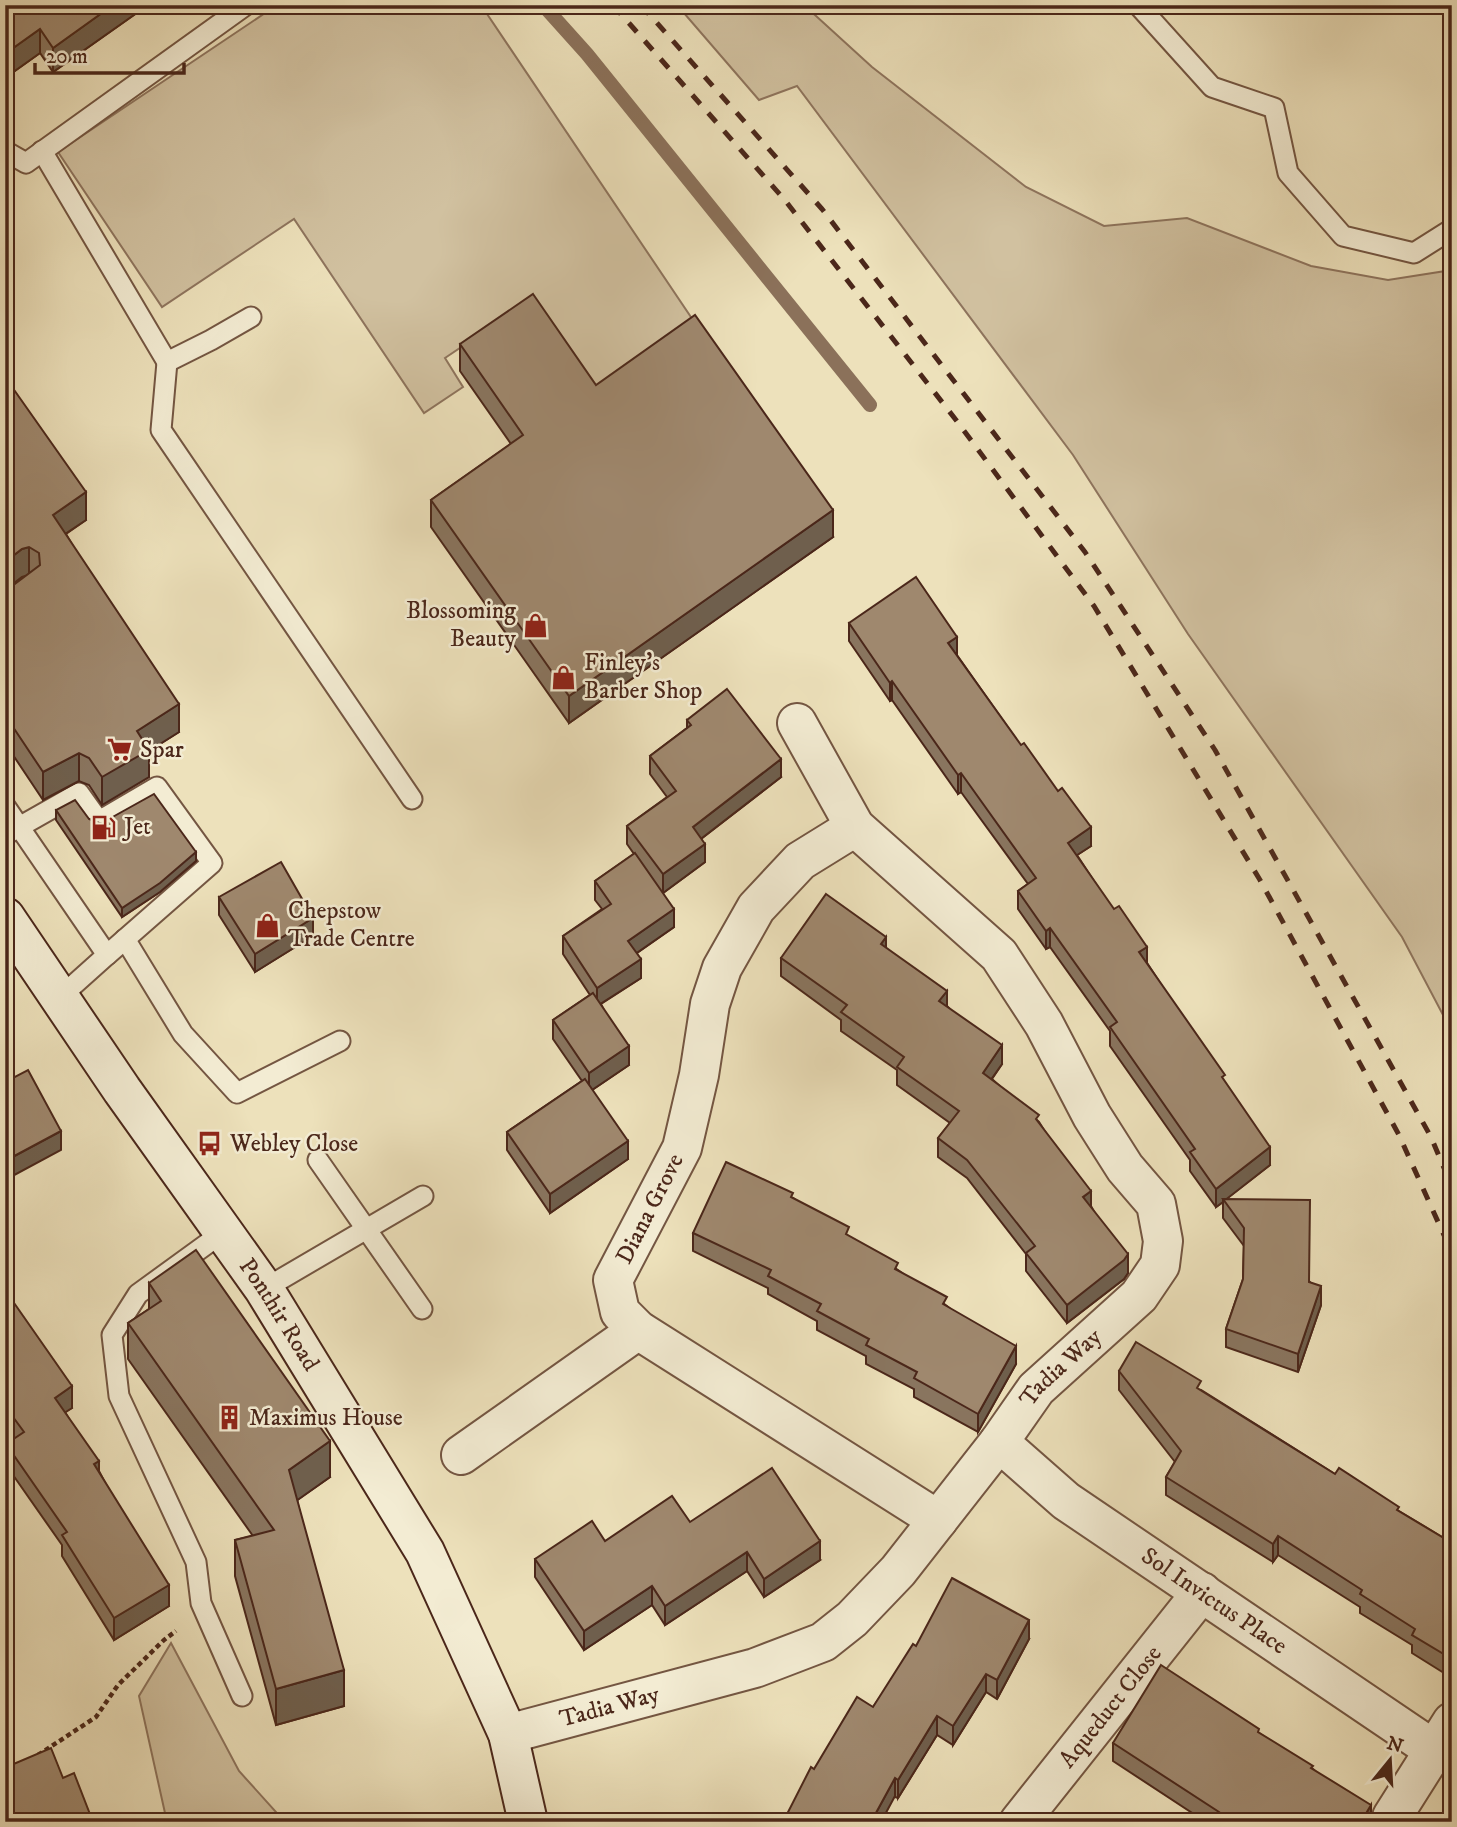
<svg xmlns="http://www.w3.org/2000/svg" width="1457" height="1827" font-family="'IM FELL DW Pica',serif">
<style>
.green{fill:#d1c1a0;stroke:#8e745d;stroke-width:2}
.lines{fill:none;stroke-linecap:round;stroke-linejoin:round}
.stream{stroke:#8b715a;stroke-width:14}
.service-casing{stroke:#745642;stroke-width:23}
.minor-casing{stroke:#745642;stroke-width:42}
.secondary-casing{stroke:#4b271a;stroke-width:42}
.path{stroke:#4b271a;stroke-width:4.5;stroke-dasharray:5 3.5;stroke-linecap:butt}
.service{stroke:#f3ecd3;stroke-width:19}
.minor{stroke:#f3ecd3;stroke-width:38}
.secondary{stroke:#f3ecd3;stroke-width:38}
.rail{stroke:#4b271a;stroke-width:5;stroke-dasharray:12 12;stroke-linecap:butt}
.wall{fill:#89755f;stroke:#4b271a;stroke-width:2;fill-rule:evenodd}
.shaded-wall{fill:#6f5f4d;stroke:#4b271a;stroke-width:2}
.building{fill:#9f886e;stroke:#4b271a;stroke-width:2}
.labels{text-anchor:middle;dominant-baseline:central;stroke-width:5;stroke-linejoin:round;paint-order:stroke}
.poi-label{font-size:24px;fill:#4b271a;stroke:#f3ecd3;text-anchor:start}
.street-label{font-size:24px;fill:#4b271a;stroke:#f3ecd3}
</style>
<rect width="100%" height="100%" fill="#ede1bb"/>
<filter id="stains"><feTurbulence type="fractalNoise" baseFrequency=".00286" numOctaves="4"/><feColorMatrix values="0 0 0 0 .2 0 0 0 0 .09 0 0 0 0 .02 0 0 0 .5 -.17"/></filter>
<radialGradient id="worn" r=".72"><stop offset=".6" stop-color="#630" stop-opacity="0"/><stop offset="1" stop-color="#630" stop-opacity=".3"/></radialGradient>
<g class="green">
<path d="M277,5H481L703,335L603,402L534,298L445,358L463,387L424,413L294,219L162,307L58,152Z"/>
<path d="M677,5H804L872,67L1026,187L1104,226L1187,218L1311,266L1388,280L1452,270V1032L1402,937L1188,634L1073,455L797,86L759,100Z"/>
<path d="M171,1643L239,1771L285,1822H167L139,1696Z"/>
</g>
<g class="lines">
<path class="stream" d="M543,5L587,54L870,405"/>
<defs>
<g id="service">
<path d="M1138,5L1212,87L1274,108L1288,173L1343,236L1414,253L1452,229"/>
<path d="M5,151L26,163L246,5"/>
<path d="M42,151L167,362L211,340L251,317"/>
<path d="M167,362L161,430L412,799"/>
<path d="M5,806L107,955L59,998"/>
<path d="M5,835L79,793L99,821L157,787L212,863L107,955"/>
<path d="M125,939L183,1034L237,1093L340,1041"/>
<path d="M318,1160L422,1309"/>
<path d="M222,1233L138,1294L112,1335L119,1396L196,1562L201,1603L242,1696"/>
<path d="M264,1289L423,1196"/>
</g>
<g id="minor">
<path d="M855,827L800,861L756,908L722,968L710,1004L699,1075L682,1148L613,1280L620,1312L638,1330L938,1520"/>
<path id="s1" d="M999,1442L1066,1501L1434,1750"/>
<path d="M461,1455L638,1330"/>
<path id="s2" d="M508,1734L755,1668L823,1642L852,1619L898,1571L999,1442L1036,1389L1139,1296L1160,1265L1163,1241L1156,1204L1125,1168L1092,1116L1044,1024L999,955L855,827L797,723"/>
<path d="M1392,1817L1452,1722"/>
<path id="s3" d="M1019,1822L1202,1592"/>
</g>
<g id="secondary">
<path id="s4" d="M5,917L122,1090L264,1289L425,1552L508,1734L528,1822"/>
</g>
</defs>
<use href="#service" class="service-casing"/>
<use href="#minor" class="minor-casing"/>
<use href="#secondary" class="secondary-casing"/>
<g class="path">
<path d="M5,760L13,770"/>
<path d="M38,1755L96,1717L118,1685L164,1640L176,1631"/>
</g>
<use href="#service" class="service"/>
<use href="#minor" class="minor"/>
<use href="#secondary" class="secondary"/>
<g class="rail">
<path d="M613,5L784,199L956,420L1094,606L1260,880L1399,1135L1452,1253"/>
<path d="M641,5L822,209L1085,552L1215,750L1431,1137L1452,1187"/>
</g>
</g>
<g class="wall">
<path d="M5,5H148L53,72L40,53L9,75L5,73Z"/>
<path d="M460,344L596,385L833,537L569,723L431,527V500L511,444L460,371Z"/>
<path d="M5,377L86,520L66,534L179,732L149,751V777L102,805L89,785L79,781L43,800L5,743ZM26,576L12,586L8,588L22,577Z"/>
<path d="M849,623L957,655L1091,846L1077,855L1225,1083L1270,1165L1226,1199L1310,1282L1321,1305L1298,1372L1226,1347V1329L1243,1279L1244,1246L1223,1218V1202L1216,1207L1190,1171V1160L1110,1046V1031L1050,947L1046,949L1018,909V891L1028,884L961,792L958,794L892,700L890,701L849,641Z"/>
<path d="M687,720L781,777L701,839L705,862L663,893L674,927L637,953L641,978L601,1004L629,1065L592,1090L628,1159L550,1213L507,1150V1132L582,1081L553,1039V1020L590,995L563,954V936L602,909L595,900V881L634,854L627,844V826L667,797L650,774V756L687,728Z"/>
<path d="M56,810L89,819L196,861L160,892L122,917L56,820Z"/>
<path d="M219,897L313,936L255,972L219,915Z"/>
<path d="M886,948L947,1006L1002,1064L992,1079L1039,1122L1091,1206L1128,1273L1124,1279L1067,1323L1026,1271V1254L967,1178L938,1157V1138L950,1123L897,1085V1070L841,1031V1020L781,976V958Z"/>
<path d="M793,1198L898,1270L947,1306L1016,1364L978,1432L914,1397V1389L866,1364V1356L817,1330V1321L768,1294V1288L693,1251V1233Z"/>
<path d="M149,1283L330,1477L297,1500L344,1706L276,1725L235,1576V1540L253,1536L128,1359V1323L149,1309Z"/>
<path d="M5,1290L72,1408L65,1412L99,1471L169,1606L114,1640L62,1556V1545L6,1465V1444L14,1439L5,1427Z"/>
<path d="M1119,1371L1201,1390L1335,1474L1399,1511L1452,1543V1678L1412,1653V1645L1360,1613V1607L1278,1555L1273,1562L1166,1495V1477L1175,1462L1119,1390Z"/>
<path d="M690,1522L820,1560L764,1597L747,1571L665,1625L652,1605L584,1650L535,1577V1559L605,1541Z"/>
<path d="M1029,1639L997,1699L986,1692L953,1745L937,1735L898,1798L814,1769L873,1707L916,1646Z"/>
<path d="M1259,1733L1313,1769L1371,1822H1206L1113,1761V1743Z"/>
</g>
<g class="shaded-wall">
<path d="M113,5H148L53,72V48Z"/>
<path d="M40,29V53L9,75V51Z"/>
<path d="M86,492V520L53,542V515Z"/>
<path d="M833,510V537L569,723V696Z"/>
<path d="M29,547V575L22,577L5,590V562L22,549Z"/>
<path d="M957,637V656L948,643Z"/>
<path d="M892,681V700L890,701V683Z"/>
<path d="M179,704V732L149,751V777L102,805V777L137,731Z"/>
<path d="M79,753V781L43,800V772Z"/>
<path d="M781,759V777L693,845V827Z"/>
<path d="M961,773V792L958,794V775Z"/>
<path d="M1091,827V846L1068,861V843Z"/>
<path d="M705,844V862L663,893V874Z"/>
<path d="M196,852V861L160,892L122,917V908Z"/>
<path d="M674,909V927L628,959V941Z"/>
<path d="M313,918V936L255,972V954Z"/>
<path d="M1050,928V947L1046,949V931Z"/>
<path d="M886,937V955L881,944Z"/>
<path d="M1147,947V965L1139,952Z"/>
<path d="M641,959V978L597,1006V988Z"/>
<path d="M947,991V1009L939,1001Z"/>
<path d="M1002,1045V1064L983,1091V1073Z"/>
<path d="M629,1046V1065L589,1092V1073Z"/>
<path d="M61,1131V1150L5,1180V1161Z"/>
<path d="M628,1141V1159L550,1213V1194Z"/>
<path d="M1270,1147V1165L1224,1201L1223,1199V1202L1216,1207V1189Z"/>
<path d="M1091,1191V1209L1083,1197Z"/>
<path d="M1128,1254V1273L1124,1279L1067,1323V1305Z"/>
<path d="M1321,1286V1305L1298,1372V1354Z"/>
<path d="M1016,1346V1364L978,1432V1414Z"/>
<path d="M72,1386V1408L55,1419V1398Z"/>
<path d="M330,1441V1477L289,1506V1470Z"/>
<path d="M99,1461V1482L94,1464Z"/>
<path d="M1278,1536V1555L1273,1562V1544Z"/>
<path d="M820,1541V1560L764,1597V1579Z"/>
<path d="M747,1552V1571L665,1625V1606Z"/>
<path d="M169,1585V1606L114,1640V1618Z"/>
<path d="M652,1586V1605L584,1650V1631Z"/>
<path d="M1029,1620V1639L997,1699V1680Z"/>
<path d="M344,1670V1706L276,1725V1689Z"/>
<path d="M986,1674V1692L953,1745V1726Z"/>
<path d="M937,1716V1735L898,1798V1780Z"/>
<path d="M895,1778V1796L881,1822H871Z"/>
<path d="M1371,1805V1822H1361Z"/>
</g>
<g class="building">
<path d="M5,5H113L53,48L40,29L9,51L5,48Z"/>
<path d="M533,294L596,385L695,315L833,510L569,696L431,500L523,435L460,344Z"/>
<path d="M5,377L86,492L53,515L179,704L137,731L149,750L102,777L89,758L79,753L43,772L5,715V588L12,586L40,565L39,553L29,547L22,549L5,562Z"/>
<path d="M916,577L957,637L948,643L1021,745L1024,743L1058,791L1062,788L1091,827L1068,843L1114,909L1119,906L1147,947L1139,952L1225,1075L1222,1077L1270,1147L1216,1189L1190,1152L1195,1149L1110,1027L1117,1022L1050,928L1046,931L1018,891L1036,878L961,773L958,775L892,681L890,683L849,623Z"/>
<path d="M727,689L781,759L693,827L705,844L663,874L627,826L676,791L650,756L691,725L687,720Z"/>
<path d="M154,794L196,852L160,883L122,908L56,810L75,800L89,819L100,824Z"/>
<path d="M635,853L674,909L628,941L641,959L597,988L563,936L611,904L595,881Z"/>
<path d="M281,862L313,918L255,954L219,897Z"/>
<path d="M826,894L886,937L881,944L947,991L939,1001L1002,1045L983,1073L1039,1115L1036,1119L1091,1191L1083,1197L1128,1254L1124,1260L1067,1305L1026,1253L1035,1246L967,1160L938,1138L959,1111L897,1067L904,1057L841,1012L847,1005L781,958Z"/>
<path d="M593,993L629,1046L589,1073L553,1020Z"/>
<path d="M28,1070L61,1131L5,1161V1082Z"/>
<path d="M585,1079L628,1141L550,1194L507,1132Z"/>
<path d="M726,1162L793,1193L791,1197L849,1227L846,1234L898,1263L895,1269L947,1297L943,1304L1016,1346L978,1414L914,1378L917,1372L866,1345L869,1339L817,1311L821,1304L768,1276L771,1270L693,1233Z"/>
<path d="M1223,1199L1310,1200L1309,1282L1321,1286L1298,1354L1226,1329L1243,1279L1244,1228Z"/>
<path d="M196,1250L330,1441L289,1470L344,1670L276,1689L235,1540L274,1530L128,1323L161,1301L149,1283Z"/>
<path d="M5,1290L72,1386L55,1398L99,1461L94,1464L169,1585L114,1618L62,1535L67,1532L6,1444L24,1432L5,1406Z"/>
<path d="M1136,1342L1201,1381L1197,1388L1335,1474L1339,1468L1399,1507L1397,1510L1452,1543V1659L1412,1635L1415,1629L1360,1594L1362,1590L1278,1536L1273,1544L1166,1477L1181,1451L1119,1371Z"/>
<path d="M772,1468L820,1541L764,1579L747,1552L665,1606L652,1586L584,1631L535,1559L592,1521L605,1541L672,1496L690,1522Z"/>
<path d="M952,1578L1029,1620L997,1680L986,1674L953,1726L937,1716L898,1780L895,1778L871,1822H783L811,1767L814,1769L857,1697L873,1707L913,1644L916,1646Z"/>
<path d="M1161,1665L1259,1729L1258,1732L1313,1766L1311,1768L1371,1805L1361,1822H1228L1217,1815L1219,1812L1113,1743Z"/>
<path d="M51,1748L63,1778L74,1773L93,1822H5V1761L9,1766Z"/>
<path d="M1060,1816L1072,1822H1057Z"/>
</g>
<defs>
<symbol id="shop-bare" viewBox="-9 -9 18 18"><path d="M-5-2.5h2.3a2.7 3.5 0 0 1 5.4 0H5L5.5 6h-11ZM-1.5-2.5h3a1.5 2.3 0 0 0-3 0Z" fill="#8f2418" stroke="#f3ecd3" stroke-width="2.5" paint-order="stroke"/></symbol>
<symbol id="supermarket-bare" viewBox="-9 -9 18 18"><path d="M-6-5.5h2.5l.6 2H6L4.5 2H-2.5L-4.4-4H-6ZM-1.5 3.2a1.3 1.3 0 1 0 .1 0ZM3 3.2a1.3 1.3 0 1 0 .1 0Z" fill="#8f2418" stroke="#f3ecd3" stroke-width="2.5" paint-order="stroke"/></symbol>
<symbol id="fuel-bare" viewBox="-9 -9 18 18"><path d="M-5.5-6h7V0h2V4h1.3V-2.5L3-4.5l.8-.8L6-3V5H2.5V1h-1V6h-7ZM-4.2-4.7v3.2H.2V-4.7Z" fill="#8f2418" stroke="#f3ecd3" stroke-width="2.5" paint-order="stroke"/></symbol>
<symbol id="bus-bare" viewBox="-9 -9 18 18"><path d="M-5-6H5V4H4V6H2V4H-2V6H-4V4H-5ZM-3.5-4V0h7V-4ZM-3.5 1.2v1.5H-2V1.2ZM2 1.2v1.5H3.5V1.2Z" fill="#8f2418" stroke="#f3ecd3" stroke-width="2.5" paint-order="stroke"/></symbol>
<symbol id="building-bare" viewBox="-9 -9 18 18"><path d="M-4-6H4V6H1V3H-1V6H-4ZM-2.5-4.3h1.7v1.8h-1.7ZM.8-4.3h1.7v1.8H.8ZM-2.5-1h1.7V.8h-1.7ZM.8-1h1.7V.8H.8Z" fill="#8f2418" stroke="#f3ecd3" stroke-width="2.5" paint-order="stroke"/></symbol>
</defs>
<g fill-rule="evenodd">
<use href="#shop-bare" x="518" y="608" width="35" height="35"/>
<use href="#shop-bare" x="546" y="660" width="35" height="35"/>
<use href="#supermarket-bare" x="102" y="732" width="35" height="35"/>
<use href="#fuel-bare" x="86" y="810" width="35" height="35"/>
<use href="#shop-bare" x="250" y="908" width="35" height="35"/>
<use href="#bus-bare" x="192" y="1126" width="35" height="35"/>
<use href="#building-bare" x="212" y="1400" width="35" height="35"/>
</g>
<g class="labels">
<g class="poi-label">
<text x="516" y="611" text-anchor="end">Blossoming<tspan x="516" dy="28">Beauty</tspan></text>
<text x="584" y="663">Finley's<tspan x="584" dy="28">Barber Shop</tspan></text>
<text x="140" y="750">Spar</text>
<text x="124" y="827">Jet</text>
<text x="288" y="911">Chepstow<tspan x="288" dy="28">Trade Centre</tspan></text>
<text x="230" y="1144">Webley Close</text>
<text x="249" y="1418">Maximus House</text>
</g>
<g class="street-label">
<text transform="translate(650 1209) rotate(-63)">Diana Grove</text>
<text stroke="none"><textPath href="#s4" startOffset="483">Ponthir Road</textPath></text>
<text stroke="none"><textPath href="#s2" startOffset="693">Tadia Way</textPath></text>
<text stroke="none"><textPath href="#s1" startOffset="268">Sol Invictus Place</textPath></text>
<text stroke="none"><textPath href="#s2" startOffset="105">Tadia Way</textPath></text>
<text stroke="none"><textPath href="#s3" startOffset="147">Aqueduct Close</textPath></text>
</g>
</g>
<rect width="1457" height="1827" fill="none" stroke="#ede1bb" stroke-width="28"/>
<rect x="7" y="7" width="1443" height="1813" fill="none" stroke="#4b271a" stroke-width="3.5"/>
<rect x="14" y="14" width="1429" height="1799" fill="none" stroke="#4b271a" stroke-width="2"/>
<g transform="translate(1390 1760) rotate(18)" stroke="#f3ecd3" stroke-width="5" paint-order="stroke">
<path d="M0-5L12 26L0 18L-12 26Z" fill="#4b271a"/>
<text y="-10" font-size="19" font-weight="bold" text-anchor="middle" fill="#4b271a">N</text>
</g>
<path d="M35 63v10h149v-10" fill="none" stroke="#4b271a" stroke-width="3.5"/>
<text x="46" y="63" font-size="21" fill="#4b271a" stroke="#f3ecd3" stroke-width="5" paint-order="stroke">20 m</text>
<rect width="100%" height="100%" filter="url(#stains)"/>
<rect width="100%" height="100%" fill="url(#worn)"/>
</svg>
